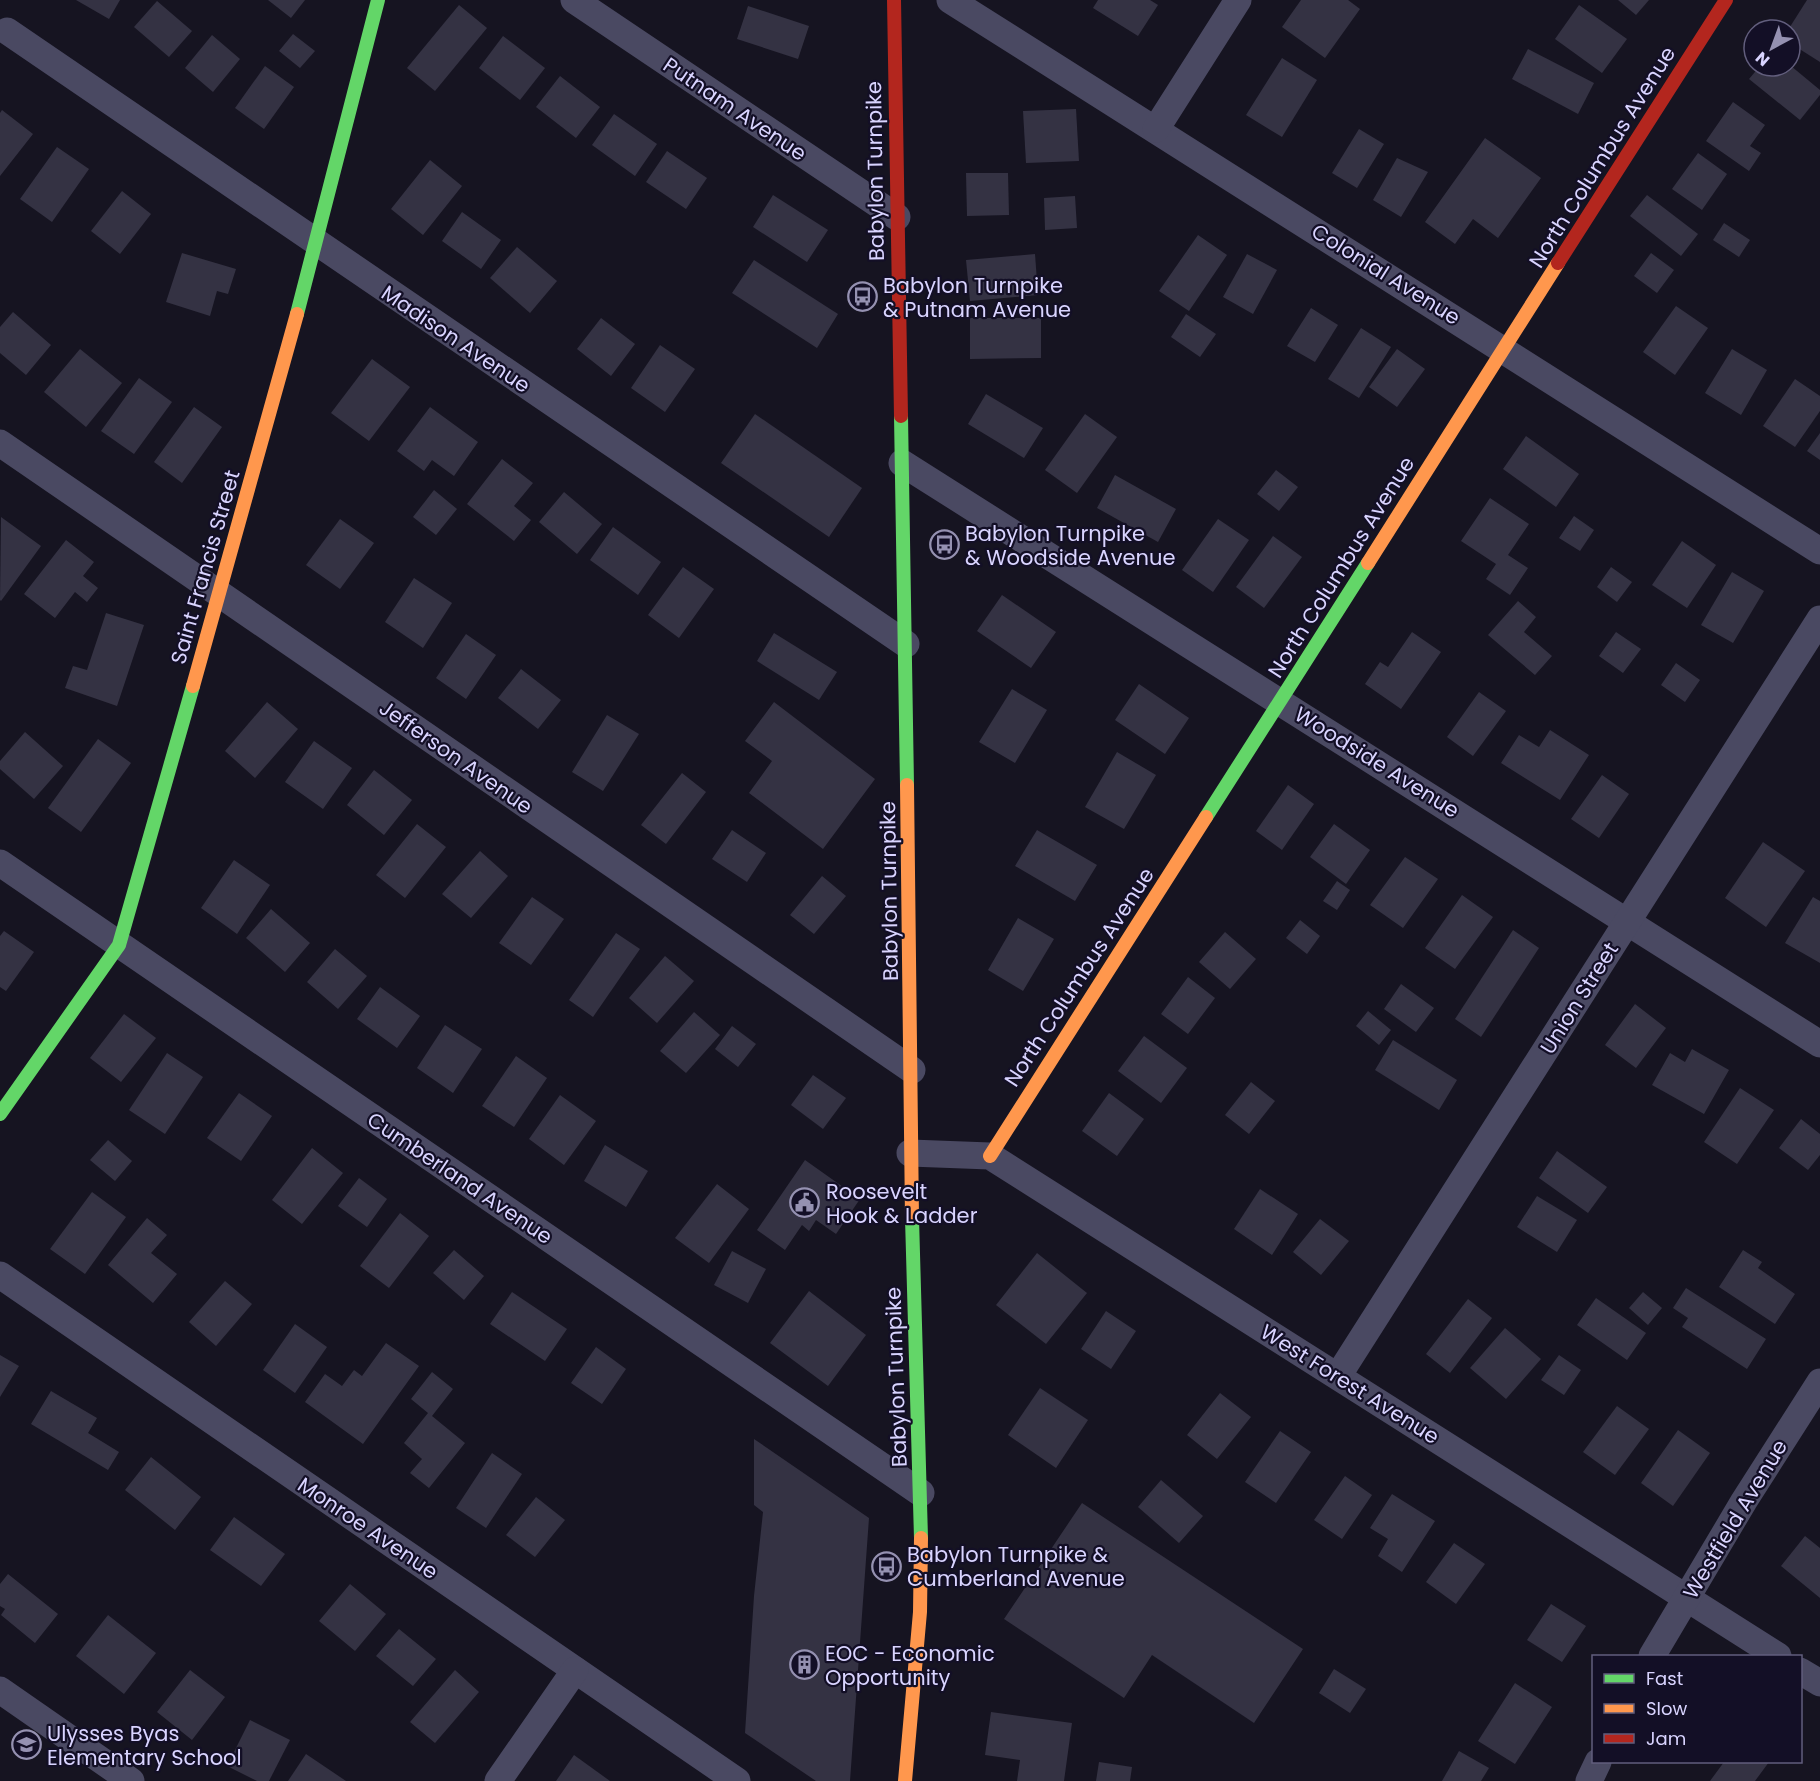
<svg xmlns="http://www.w3.org/2000/svg" width="1820" height="1781" font-family="Poppins,sans-serif">
<style>
.building{fill:#343243}
.lines{fill:none;stroke-linecap:round;stroke-linejoin:round}
.street{stroke:#4a4962;stroke-width:27}
.fast{stroke:#63d668;stroke-width:14}
.slow{stroke:#ff974d;stroke-width:14}
.jam{stroke:#b3261e;stroke-width:14}
.labels{text-anchor:middle;dominant-baseline:central;stroke-width:4.5;stroke-linejoin:round;paint-order:stroke}
.street-label{font-size:21px;fill:#d9d4ff;stroke:#130f26}
.poi-label{font-size:21px;fill:#d9d4ff;stroke:#130f26;text-anchor:start}
</style>
<rect width="100%" height="100%" fill="#161421"/>
<g class="building">
<path d="M76,0H120L109,19Z"/>
<path d="M268,0H305L291,18Z"/>
<path d="M1098,0H1150L1158,5L1138,36L1093,8Z"/>
<path d="M1301,0H1348L1360,9L1325,58L1282,27Z"/>
<path d="M1618,0H1649L1636,15Z"/>
<path d="M1807,0H1820V62L1790,43L1788,30Z"/>
<path d="M157,1L192,31L169,57L134,27Z"/>
<path d="M459,5L487,28L435,91L407,68Z"/>
<path d="M1579,5L1627,39L1602,73L1555,39Z"/>
<path d="M748,6L809,26L798,59L737,39Z"/>
<path d="M293,34L315,51L300,68L279,51Z"/>
<path d="M212,35L240,59L213,92L185,68Z"/>
<path d="M503,36L545,68L520,100L479,68Z"/>
<path d="M1528,49L1594,83L1578,114L1512,79Z"/>
<path d="M1282,58L1317,80L1282,137L1246,115Z"/>
<path d="M265,66L294,87L264,129L235,108Z"/>
<path d="M1760,66H1791L1820,90V95L1800,120L1749,79Z"/>
<path d="M560,76L600,107L576,138L536,107Z"/>
<path d="M1733,102L1765,125L1750,146L1761,153L1749,171L1706,141Z"/>
<path d="M1076,109L1079,161L1026,163L1023,111Z"/>
<path d="M2,110L33,134L0,176V113Z"/>
<path d="M614,114L657,144L635,176L592,145Z"/>
<path d="M1359,129L1384,144L1357,188L1332,173Z"/>
<path d="M1485,138L1541,178L1498,238L1473,219L1455,244L1425,222Z"/>
<path d="M57,147L89,169L52,222L20,199Z"/>
<path d="M667,151L707,178L686,209L646,182Z"/>
<path d="M1698,153L1727,174L1702,210L1672,189Z"/>
<path d="M1397,158L1428,172L1401,217L1373,200Z"/>
<path d="M430,160L462,186L423,235L391,209Z"/>
<path d="M966,173H1008L1009,215L967,216Z"/>
<path d="M122,191L151,214L120,254L91,231Z"/>
<path d="M773,195L828,230L807,262L753,227Z"/>
<path d="M1647,195L1698,234L1681,256L1630,216Z"/>
<path d="M1075,196L1077,228L1045,230L1044,198Z"/>
<path d="M462,212L501,240L481,269L442,241Z"/>
<path d="M1724,223L1750,240L1739,257L1713,240Z"/>
<path d="M1198,235L1227,255L1189,311L1159,291Z"/>
<path d="M517,247L557,281L530,313L490,278Z"/>
<path d="M182,253L236,269L228,294L217,291L210,316L166,302Z"/>
<path d="M1651,253L1674,270L1657,293L1634,276Z"/>
<path d="M1035,254L1038,295L970,301L966,260Z"/>
<path d="M1247,254L1277,270L1253,314L1223,297Z"/>
<path d="M754,260L838,314L817,348L732,293Z"/>
<path d="M1676,306L1708,328L1675,375L1643,352Z"/>
<path d="M1311,308L1338,325L1315,362L1287,346Z"/>
<path d="M13,312L51,345L26,375L0,353V327Z"/>
<path d="M1186,314L1216,334L1200,357L1171,337Z"/>
<path d="M601,318L635,344L611,376L577,349Z"/>
<path d="M970,318H1041V358L970,359Z"/>
<path d="M1361,328L1391,347L1359,398L1328,379Z"/>
<path d="M660,345L695,369L665,412L631,388Z"/>
<path d="M80,349L122,383L86,427L44,392Z"/>
<path d="M1397,349L1425,369L1397,407L1369,387Z"/>
<path d="M1732,349L1767,370L1741,415L1705,393Z"/>
<path d="M372,359L410,387L369,441L331,413Z"/>
<path d="M139,378L172,402L134,454L101,431Z"/>
<path d="M1795,379L1820,396V411L1795,447L1763,426Z"/>
<path d="M986,394L1043,428L1024,458L968,424Z"/>
<path d="M194,407L222,427L182,483L154,462Z"/>
<path d="M430,407L478,442L454,476L432,460L424,471L397,451Z"/>
<path d="M755,414L862,488L829,537L721,463Z"/>
<path d="M1085,414L1117,437L1077,493L1045,470Z"/>
<path d="M1820,433V460L1807,451Z"/>
<path d="M1526,436L1579,474L1556,507L1503,469Z"/>
<path d="M502,459L533,483L514,506L531,520L514,541L467,504Z"/>
<path d="M1276,470L1298,487L1279,511L1257,494Z"/>
<path d="M1115,475L1176,509L1158,542L1097,508Z"/>
<path d="M434,490L457,509L436,535L413,517Z"/>
<path d="M564,492L602,524L577,554L539,522Z"/>
<path d="M1490,498L1529,524L1508,555L1528,568L1510,595L1486,579L1496,564L1461,541Z"/>
<path d="M1574,516L1594,530L1580,551L1559,538Z"/>
<path d="M1,517L41,546L1,601L0,600Z"/>
<path d="M340,519L374,543L340,589L306,565Z"/>
<path d="M1218,519L1249,540L1213,592L1182,570Z"/>
<path d="M613,527L661,562L638,595L590,560Z"/>
<path d="M1273,536L1302,557L1264,608L1236,587Z"/>
<path d="M66,540L94,562L83,576L98,588L87,602L75,592L55,618L24,594Z"/>
<path d="M1682,541L1716,565L1687,608L1652,585Z"/>
<path d="M683,567L714,589L679,638L648,615Z"/>
<path d="M1611,567L1632,582L1617,602L1597,587Z"/>
<path d="M1732,572L1764,591L1733,643L1701,625Z"/>
<path d="M414,578L452,603L423,648L385,622Z"/>
<path d="M1002,595L1056,632L1031,668L977,631Z"/>
<path d="M1518,601L1536,617L1524,632L1552,656L1535,675L1488,635Z"/>
<path d="M106,613L144,625L117,706L65,688L73,666L87,670Z"/>
<path d="M1412,632L1441,652L1401,709L1365,684L1380,662L1388,667Z"/>
<path d="M1616,632L1641,649L1623,673L1599,656Z"/>
<path d="M774,633L837,672L819,700L757,661Z"/>
<path d="M466,634L496,655L466,699L436,678Z"/>
<path d="M1676,663L1700,680L1685,702L1661,685Z"/>
<path d="M521,669L561,700L538,729L498,698Z"/>
<path d="M1139,684L1189,718L1165,754L1115,720Z"/>
<path d="M1012,689L1047,710L1015,763L979,742Z"/>
<path d="M1479,692L1506,711L1473,756L1447,737Z"/>
<path d="M267,702L298,729L255,778L225,751Z"/>
<path d="M774,702L875,779L823,849L749,793L772,761L745,741Z"/>
<path d="M607,715L639,734L603,791L572,772Z"/>
<path d="M1550,730L1589,755L1560,800L1501,763L1519,735L1539,747Z"/>
<path d="M25,732L63,766L34,799L0,769V761Z"/>
<path d="M98,739L131,763L81,832L48,808Z"/>
<path d="M314,741L352,768L323,809L285,782Z"/>
<path d="M1117,752L1156,775L1124,829L1085,807Z"/>
<path d="M374,770L412,800L384,835L347,805Z"/>
<path d="M682,773L706,792L666,844L641,825Z"/>
<path d="M1602,775L1629,794L1599,838L1571,819Z"/>
<path d="M1288,785L1314,804L1282,850L1256,831Z"/>
<path d="M417,824L446,847L405,898L376,875Z"/>
<path d="M1334,824L1370,850L1346,884L1310,857Z"/>
<path d="M732,830L766,853L747,882L712,859Z"/>
<path d="M1037,830L1097,865L1075,901L1015,866Z"/>
<path d="M1763,842L1805,871L1766,927L1725,898Z"/>
<path d="M480,851L508,876L471,918L442,894Z"/>
<path d="M1405,857L1438,879L1403,928L1370,905Z"/>
<path d="M234,860L270,885L237,934L201,908Z"/>
<path d="M822,876L846,896L814,934L790,915Z"/>
<path d="M1337,881L1350,890L1337,910L1323,901Z"/>
<path d="M1462,895L1493,917L1455,969L1425,948Z"/>
<path d="M532,897L564,919L531,965L499,943Z"/>
<path d="M1813,897L1820,901V963L1785,943Z"/>
<path d="M271,909L310,943L285,972L246,938Z"/>
<path d="M1018,918L1054,939L1023,991L988,970Z"/>
<path d="M1300,920L1320,936L1307,954L1286,938Z"/>
<path d="M1513,930L1539,948L1481,1037L1455,1019Z"/>
<path d="M4,931L34,952L6,991L0,987V936Z"/>
<path d="M1225,932L1256,959L1230,989L1199,962Z"/>
<path d="M616,933L640,949L593,1017L569,1000Z"/>
<path d="M335,949L367,976L338,1009L307,982Z"/>
<path d="M665,956L694,981L657,1023L629,998Z"/>
<path d="M1188,977L1215,998L1188,1034L1161,1014Z"/>
<path d="M1401,984L1434,1008L1416,1032L1384,1009Z"/>
<path d="M380,987L420,1016L397,1048L357,1019Z"/>
<path d="M1635,1004L1666,1028L1636,1068L1605,1045Z"/>
<path d="M1368,1011L1391,1030L1379,1045L1356,1026Z"/>
<path d="M694,1012L720,1035L686,1073L660,1051Z"/>
<path d="M124,1014L156,1038L121,1082L90,1058Z"/>
<path d="M445,1025L482,1049L453,1093L417,1068Z"/>
<path d="M732,1026L756,1044L738,1067L715,1049Z"/>
<path d="M1144,1036L1187,1068L1161,1103L1118,1071Z"/>
<path d="M1393,1040L1457,1080L1439,1110L1375,1070Z"/>
<path d="M1692,1049L1729,1070L1704,1114L1652,1085L1670,1053L1685,1062Z"/>
<path d="M167,1053L203,1077L165,1134L129,1110Z"/>
<path d="M516,1056L547,1078L514,1127L482,1106Z"/>
<path d="M813,1075L846,1098L823,1129L791,1105Z"/>
<path d="M1251,1082L1275,1101L1249,1134L1225,1115Z"/>
<path d="M1740,1088L1774,1110L1737,1164L1704,1142Z"/>
<path d="M239,1093L272,1116L241,1161L207,1138Z"/>
<path d="M1109,1093L1144,1119L1117,1156L1082,1131Z"/>
<path d="M560,1095L596,1121L564,1165L529,1139Z"/>
<path d="M1801,1119L1820,1134V1155L1808,1170L1779,1148Z"/>
<path d="M108,1140L132,1161L115,1181L90,1160Z"/>
<path d="M605,1145L648,1171L626,1207L584,1181Z"/>
<path d="M312,1148L343,1173L302,1224L272,1200Z"/>
<path d="M1557,1151L1607,1187L1588,1213L1539,1178Z"/>
<path d="M805,1160L860,1199L836,1234L816,1220L809,1231L802,1225L785,1250L757,1230Z"/>
<path d="M359,1178L387,1199L367,1227L338,1206Z"/>
<path d="M717,1184L749,1209L709,1263L675,1238Z"/>
<path d="M1260,1189L1298,1214L1272,1255L1234,1229Z"/>
<path d="M92,1192L126,1217L85,1274L50,1249Z"/>
<path d="M1537,1196L1577,1220L1557,1252L1517,1227Z"/>
<path d="M400,1213L429,1236L389,1288L360,1266Z"/>
<path d="M147,1218L167,1235L151,1253L177,1274L153,1303L108,1265Z"/>
<path d="M1320,1219L1349,1241L1321,1275L1293,1252Z"/>
<path d="M454,1250L484,1276L464,1300L433,1273Z"/>
<path d="M1743,1250L1762,1262L1758,1268L1795,1294L1775,1324L1719,1287Z"/>
<path d="M732,1251L766,1269L748,1303L714,1285Z"/>
<path d="M1037,1253L1087,1293L1046,1344L996,1305Z"/>
<path d="M225,1281L252,1304L216,1346L189,1322Z"/>
<path d="M1686,1288L1766,1339L1747,1369L1682,1327L1688,1318L1673,1308Z"/>
<path d="M809,1291L866,1335L828,1386L770,1343Z"/>
<path d="M512,1292L567,1329L545,1361L490,1324Z"/>
<path d="M1643,1292L1662,1308L1648,1325L1629,1308Z"/>
<path d="M1596,1298L1646,1333L1627,1360L1577,1325Z"/>
<path d="M1468,1299L1492,1318L1450,1373L1426,1354Z"/>
<path d="M1106,1311L1136,1331L1111,1369L1081,1349Z"/>
<path d="M295,1324L327,1347L295,1393L263,1370Z"/>
<path d="M1505,1328L1541,1359L1506,1399L1470,1368Z"/>
<path d="M386,1343L419,1366L363,1444L305,1402L325,1374L342,1386L354,1370L362,1376Z"/>
<path d="M596,1347L626,1369L602,1404L571,1383Z"/>
<path d="M0,1355L19,1366L0,1397Z"/>
<path d="M1559,1355L1581,1370L1564,1395L1541,1380Z"/>
<path d="M432,1372L453,1389L432,1416L465,1443L429,1488L410,1473L422,1459L404,1443L428,1413L411,1399Z"/>
<path d="M1040,1388L1088,1420L1056,1468L1008,1435Z"/>
<path d="M51,1391L97,1418L88,1433L119,1452L108,1470L31,1424Z"/>
<path d="M1220,1393L1251,1417L1217,1459L1187,1435Z"/>
<path d="M1617,1406L1649,1429L1615,1475L1583,1452Z"/>
<path d="M1678,1430L1710,1453L1673,1506L1641,1483Z"/>
<path d="M1280,1431L1311,1452L1276,1503L1245,1482Z"/>
<path d="M754,1439L869,1518L850,1781H816L745,1733L754,1596L763,1512L754,1505Z"/>
<path d="M492,1453L522,1474L486,1528L456,1508Z"/>
<path d="M151,1457L201,1497L175,1530L125,1490Z"/>
<path d="M1345,1476L1372,1495L1342,1539L1314,1520Z"/>
<path d="M1161,1480L1203,1516L1179,1543L1138,1507Z"/>
<path d="M1392,1494L1435,1521L1402,1572L1378,1556L1388,1539L1370,1528Z"/>
<path d="M536,1497L565,1520L535,1557L506,1535Z"/>
<path d="M1082,1503L1303,1649L1254,1723L1152,1655L1124,1698L1004,1619Z"/>
<path d="M234,1517L285,1554L261,1586L210,1550Z"/>
<path d="M1805,1536L1820,1548V1598L1781,1566Z"/>
<path d="M1454,1543L1485,1564L1456,1604L1426,1582Z"/>
<path d="M8,1574L58,1614L35,1643L1,1615L5,1609L0,1606V1584Z"/>
<path d="M350,1584L386,1614L355,1651L319,1621Z"/>
<path d="M1551,1604L1586,1626L1562,1662L1527,1640Z"/>
<path d="M108,1615L156,1653L124,1694L76,1656Z"/>
<path d="M399,1629L436,1659L413,1686L376,1656Z"/>
<path d="M1334,1669L1366,1689L1350,1713L1319,1693Z"/>
<path d="M190,1670L225,1697L192,1740L157,1712Z"/>
<path d="M455,1670L479,1692L435,1743L410,1722Z"/>
<path d="M1515,1683L1552,1707L1515,1764L1478,1741Z"/>
<path d="M991,1712L1072,1723L1064,1781H1017L1020,1760L985,1755Z"/>
<path d="M250,1720L290,1740L269,1781H257L227,1766Z"/>
<path d="M1459,1751L1489,1768L1481,1781H1442Z"/>
<path d="M306,1754L346,1781H288Z"/>
<path d="M574,1755L610,1781H556Z"/>
<path d="M1099,1762L1132,1767L1130,1781H1096Z"/>
<path d="M1724,1762H1769L1755,1781H1710Z"/>
</g>
<g class="lines">
<g class="street">
<path d="M574,0L897,217"/>
<path d="M950,0L1820,551"/>
<path d="M7,31L906,644"/>
<path d="M1156,129L1238,0"/>
<path d="M0,443L912,1070"/>
<path d="M902,463L1820,1044"/>
<path d="M0,863L921,1493"/>
<path d="M910,1153L990,1156L1778,1656"/>
<path d="M0,1275L737,1781"/>
<path d="M1338,1376L1820,619"/>
<path d="M1652,1656L1744,1501L1820,1382"/>
<path d="M1800,1671L1820,1683"/>
<path d="M0,1690L131,1781"/>
<path d="M498,1781L575,1670"/>
<path d="M1589,1781L1598,1762"/>
</g>
<g class="fast">
<path d="M297,314L378,0"/>
<path d="M901,416L907,785"/>
<path d="M1206,817L1368,563"/>
<path d="M0,1114L119,945L193,686"/>
<path d="M912,1218L921,1538"/>
</g>
<g class="slow">
<path d="M1368,563L1558,263"/>
<path d="M193,686L297,314"/>
<path d="M907,785L912,1218"/>
<path d="M990,1156L1206,817"/>
<path d="M905,1781L920,1612L921,1538"/>
</g>
<g class="jam">
<path d="M894,0L901,416"/>
<path d="M1558,263L1726,0"/>
</g>
</g>
<defs>
<symbol id="bus-ring" viewBox="-11 -11 22 22"><circle r="9.5" fill="#130f26" stroke="#9591b1" stroke-width="1.5"/><path d="M-5-6H5V4H4V6H2V4H-2V6H-4V4H-5ZM-3.5-4V0h7V-4ZM-3.5 1.2v1.5H-2V1.2ZM2 1.2v1.5H3.5V1.2Z" fill="#9591b1"/></symbol>
<symbol id="civic-ring" viewBox="-11 -11 22 22"><circle r="9.5" fill="#130f26" stroke="#9591b1" stroke-width="1.5"/><path d="M-.6-6.5H3V-4.5H.6V-3L4-1V1h2V6H-6V1h2V-1L-.6-3ZM-1.2 2.5V6h2.4V2.5Z" fill="#9591b1"/></symbol>
<symbol id="building-ring" viewBox="-11 -11 22 22"><circle r="9.5" fill="#130f26" stroke="#9591b1" stroke-width="1.5"/><path d="M-4-6H4V6H1V3H-1V6H-4ZM-2.5-4.3h1.7v1.8h-1.7ZM.8-4.3h1.7v1.8H.8ZM-2.5-1h1.7V.8h-1.7ZM.8-1h1.7V.8H.8Z" fill="#9591b1"/></symbol>
<symbol id="school-ring" viewBox="-11 -11 22 22"><circle r="9.5" fill="#130f26" stroke="#9591b1" stroke-width="1.5"/><path d="M0-5L7-2L0 1L-7-2ZM-4 1L0 2.5L4 1V4Q0 6-4 4Z" fill="#9591b1"/></symbol>
</defs>
<g fill-rule="evenodd">
<use href="#bus-ring" x="846" y="280" width="33" height="33"/>
<use href="#bus-ring" x="928" y="528" width="33" height="33"/>
<use href="#civic-ring" x="788" y="1186" width="33" height="33"/>
<use href="#bus-ring" x="870" y="1550" width="33" height="33"/>
<use href="#building-ring" x="788" y="1648" width="33" height="33"/>
<use href="#school-ring" x="10" y="1728" width="33" height="33"/>
</g>
<g class="labels">
<g class="street-label">
<text transform="translate(735 109) rotate(34)">Putnam Avenue</text>
<text transform="translate(1602 157) rotate(-58)">North Columbus Avenue</text>
<text transform="translate(875 171) rotate(-91)">Babylon Turnpike</text>
<text transform="translate(1386 274) rotate(32)">Colonial Avenue</text>
<text transform="translate(456 339) rotate(34)">Madison Avenue</text>
<text transform="translate(205 567) rotate(-74)">Saint Francis Street</text>
<text transform="translate(1341 567) rotate(-58)">North Columbus Avenue</text>
<text transform="translate(456 757) rotate(35)">Jefferson Avenue</text>
<text transform="translate(1377 762) rotate(32)">Woodside Avenue</text>
<text transform="translate(889 891) rotate(-91)">Babylon Turnpike</text>
<text transform="translate(1079 977) rotate(-57)">North Columbus Avenue</text>
<text transform="translate(1579 998) rotate(-58)">Union Street</text>
<text transform="translate(460 1178) rotate(34)">Cumberland Avenue</text>
<text transform="translate(896 1377) rotate(-92)">Babylon Turnpike</text>
<text transform="translate(1350 1384) rotate(32)">West Forest Avenue</text>
<text transform="translate(1735 1519) rotate(-59)">Westfield Avenue</text>
<text transform="translate(368 1528) rotate(34)">Monroe Avenue</text>
</g>
<g class="poi-label">
<text x="883" y="285">Babylon Turnpike<tspan x="883" dy="24">&amp; Putnam Avenue</tspan></text>
<text x="965" y="533">Babylon Turnpike<tspan x="965" dy="24">&amp; Woodside Avenue</tspan></text>
<text x="826" y="1191">Roosevelt<tspan x="826" dy="24">Hook &amp; Ladder</tspan></text>
<text x="907" y="1554">Babylon Turnpike &amp;<tspan x="907" dy="24">Cumberland Avenue</tspan></text>
<text x="825" y="1653">EOC - Economic<tspan x="825" dy="24">Opportunity</tspan></text>
<text x="47" y="1733">Ulysses Byas<tspan x="47" dy="24">Elementary School</tspan></text>
</g>
</g>
<rect x="1592" y="1655" width="210" height="108" fill="#130f26" stroke="#625e7d" stroke-width="1.5"/>
<rect x="1604" y="1674" width="30" height="9" fill="#63d668" stroke="#625e7d" stroke-width="1.5"/>
<text x="1646" y="1685" font-size="18" fill="#d9d4ff">Fast</text>
<rect x="1604" y="1704" width="30" height="9" fill="#ff974d" stroke="#625e7d" stroke-width="1.5"/>
<text x="1646" y="1715" font-size="18" fill="#d9d4ff">Slow</text>
<rect x="1604" y="1734" width="30" height="9" fill="#b3261e" stroke="#625e7d" stroke-width="1.5"/>
<text x="1646" y="1745" font-size="18" fill="#d9d4ff">Jam</text>
<g transform="translate(1772 48) rotate(221)"><circle r="28" fill="#130f26" stroke="#625e7d" stroke-width="1.5"/>
<path d="M0-4.5L10 22L0 15L-10 22Z" fill="#9591b1"/>
<text y="-9" font-size="16" font-weight="bold" text-anchor="middle" fill="#d9d4ff">N</text>
</g>
</svg>
